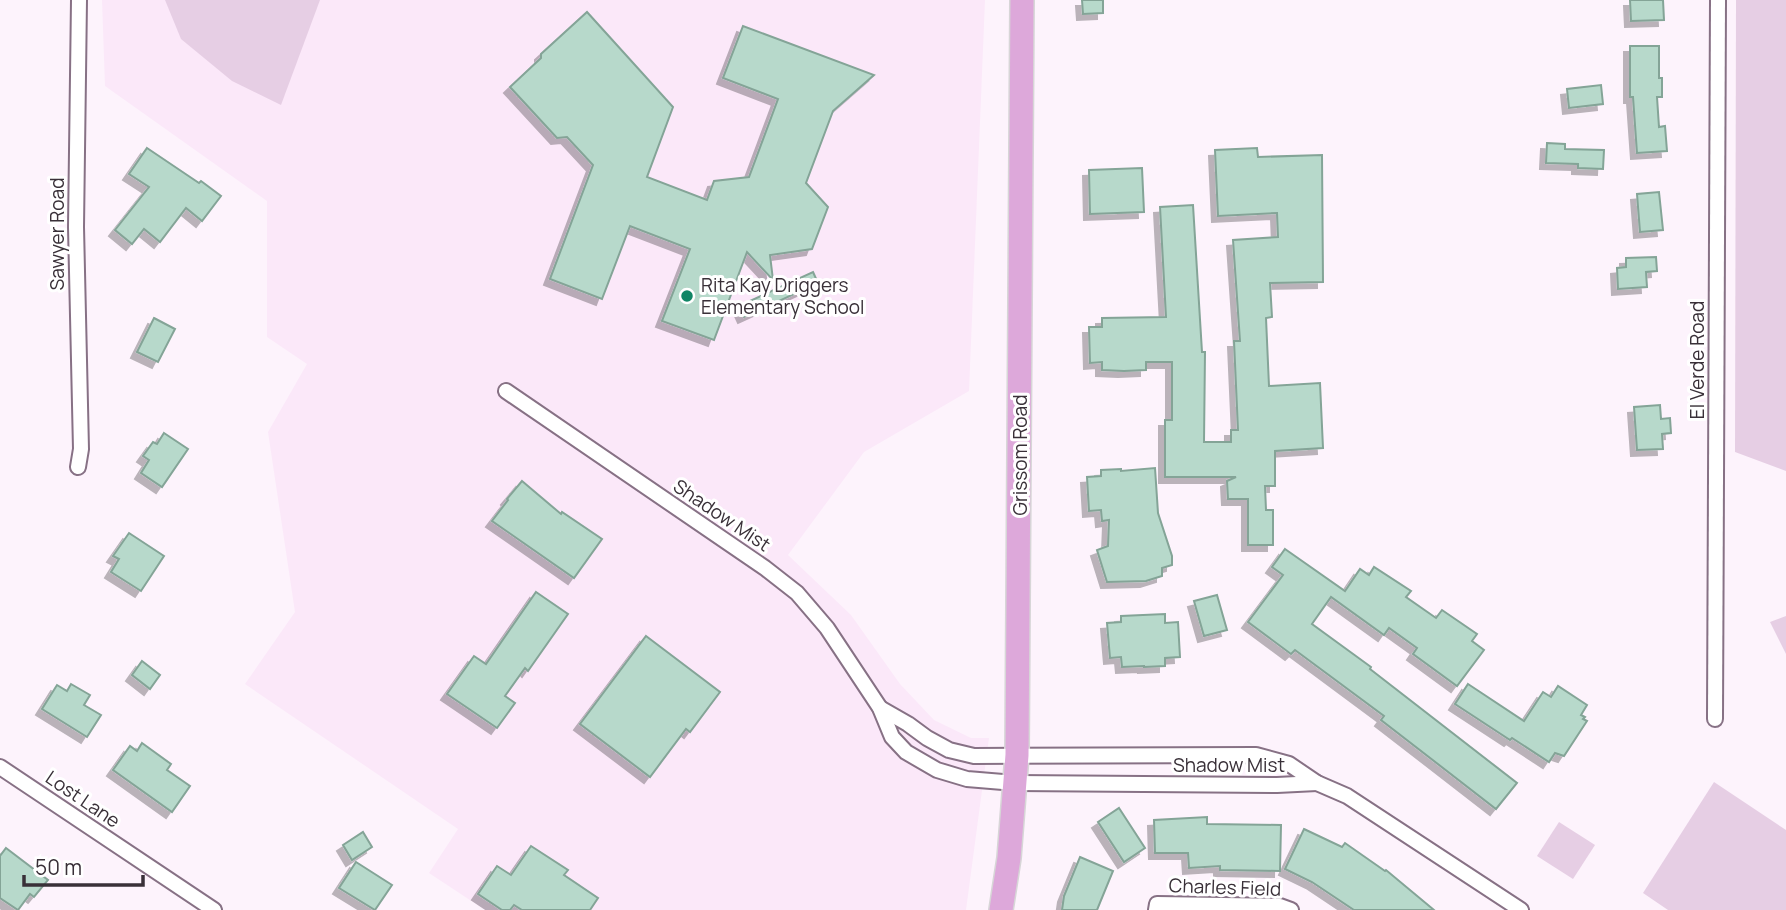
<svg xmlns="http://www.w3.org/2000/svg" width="1786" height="910" font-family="Manrope,sans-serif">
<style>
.built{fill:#fbe8f9}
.green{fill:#e6cee4}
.building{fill:#b7d9cb;stroke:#84a497;stroke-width:2;filter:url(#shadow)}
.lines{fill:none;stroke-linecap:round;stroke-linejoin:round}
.street-casing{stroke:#877185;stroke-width:18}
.primary-casing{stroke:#d7d6d7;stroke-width:26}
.street{stroke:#fff;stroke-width:14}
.primary{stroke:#dda8da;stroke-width:23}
.poi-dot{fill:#108565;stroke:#fff;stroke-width:2.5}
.labels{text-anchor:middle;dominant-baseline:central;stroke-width:6;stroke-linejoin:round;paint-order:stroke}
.street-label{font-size:19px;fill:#393038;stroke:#fff}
.poi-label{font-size:19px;fill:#393038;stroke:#fff;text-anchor:start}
</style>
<defs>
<filter id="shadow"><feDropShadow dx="-6" dy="6" stdDeviation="0" flood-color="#0004"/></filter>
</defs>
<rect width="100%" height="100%" fill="#fdf3fc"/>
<path class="built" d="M102,0H985L969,391L864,452L788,555L851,615L900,684L934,720L971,738H989L966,910H485L429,873L458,829L245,684L295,612L268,432L307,364L267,337V201L105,86Z"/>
<g class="green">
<path d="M165,0H320L281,105L232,81L181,39Z"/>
<path d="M1736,0H1786V471L1735,452Z"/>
<path d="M1786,616V654L1770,622Z"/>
<path d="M1714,782L1786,830V910H1668L1643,893Z"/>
<path d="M1559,822L1595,845L1573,879L1537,856Z"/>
</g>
<g class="building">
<path d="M1082,0H1103V13L1083,14Z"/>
<path d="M1630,0H1663L1664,20L1631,21Z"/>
<path d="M587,12L673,107L647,177L707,200L714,181L749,177L778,99L723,78L743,26L874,75L833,111L806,183L828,207L812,249L770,255L773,280L747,252L714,340L662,321L690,249L630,226L602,299L550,279L593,165L567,137L557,138L510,87L541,58V54Z"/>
<path d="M1630,46H1659V78H1662V97H1657L1659,127L1665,126L1667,151L1637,153L1633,97H1630Z"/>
<path d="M1601,85L1603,104L1569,108L1567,89Z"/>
<path d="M1547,143L1565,144V149L1604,150L1603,169L1578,168V164L1546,163Z"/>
<path d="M147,148L199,183L201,181L221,196L202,221L186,208L160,242L144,229L132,244L115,230L149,187L129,174Z"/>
<path d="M1257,148L1258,157L1322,155L1323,282L1270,283L1272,317L1266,318L1269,386L1320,383L1323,448L1275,451V486H1265L1266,510H1273V545H1248V499H1228L1227,481L1236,477H1165V420H1172V362H1146V370L1124,371L1102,370V362L1090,363L1089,327H1102V318L1166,317L1160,207L1193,205L1202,352H1205L1204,442H1231V430H1238L1234,341H1240L1233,240L1278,237L1277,213L1218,216L1215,150Z"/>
<path d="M1142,168L1144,212L1090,214L1089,170Z"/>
<path d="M1659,192L1663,230L1640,232L1637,194Z"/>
<path d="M1656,257L1657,271L1646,272L1647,287L1618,289L1617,268L1626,267V258Z"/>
<path d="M813,272L818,283L744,317L739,306Z"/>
<path d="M154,318L175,329L158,362L137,352Z"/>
<path d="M1660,405L1661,419L1670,418L1671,433L1662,434L1663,449L1637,450L1634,407Z"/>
<path d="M164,433L188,449L162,487L141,473L149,460L143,456L153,442L157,444Z"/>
<path d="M1155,468L1158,513L1172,556V565L1162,568V576L1146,581L1107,582L1097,550L1108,546L1109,520L1102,521L1101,510L1089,511L1087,477L1101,476V470L1121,469V471Z"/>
<path d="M522,481L561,514L562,512L602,539L574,578L492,521L508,500L507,499Z"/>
<path d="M129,533L164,556L141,591L111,572L119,559L113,556Z"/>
<path d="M1285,549L1345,591L1360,569L1369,575L1374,567L1411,591L1406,597L1436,618L1442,610L1477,634L1472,641L1484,650L1457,686L1413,654L1417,648L1389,628L1384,635L1331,597L1312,624L1371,667L1370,669L1517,783L1496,809L1381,720L1384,716L1295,650L1291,654L1248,622L1283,575L1272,567Z"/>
<path d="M536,592L568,614L528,671L525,668L505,696L515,703L497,728L447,694L474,656L486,664Z"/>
<path d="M1217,595L1227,630L1204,636L1194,601Z"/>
<path d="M1165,614V623L1178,622L1180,657L1165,658V666L1144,667V666L1122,667L1121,657L1110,658L1107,623L1121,622V616Z"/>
<path d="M646,636L720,692L690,732L686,729L650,777L580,724Z"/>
<path d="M142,661L160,675L150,689L132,675Z"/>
<path d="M71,684L90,695L84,705L101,715L87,737L42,709L57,685L67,691Z"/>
<path d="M1468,684L1524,721L1543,692L1551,697L1558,686L1587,705L1581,715L1585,717L1583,719L1587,721L1564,756L1555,753L1549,762L1512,738L1510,740L1455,704Z"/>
<path d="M142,743L171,764L167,770L190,786L172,812L113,770L130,746L137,751Z"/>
<path d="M1119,808L1145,848L1124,862L1098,822Z"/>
<path d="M1207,817V824L1281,825L1280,871L1220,870V866L1189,868L1188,853H1155L1154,820Z"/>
<path d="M1304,829L1342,847L1345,843L1385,871L1386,870L1434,910H1354L1312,882L1285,869Z"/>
<path d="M363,832L372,847L352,860L343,845Z"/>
<path d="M531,846L568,870L564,875L598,898L590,910H522L514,905L510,910H502L478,894L497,866L511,875Z"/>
<path d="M6,848L48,880L34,897L30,894L18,910L0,898V856Z"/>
<path d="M1080,857L1113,871L1097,910H1062L1064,896Z"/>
<path d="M356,862L392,885L375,910L339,888Z"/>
</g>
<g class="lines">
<defs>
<g id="street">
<path d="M506,391L765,568L797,593L827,628L880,708L892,737L906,752L937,770L967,779L1015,783L1277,785L1317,783"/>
<path d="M78,467L81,449L76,227L79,0"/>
<path d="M880,708L908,724L927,738L949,750L974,756L1256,755L1289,764L1317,783L1347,796L1521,910"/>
<path d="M1715,719L1718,0"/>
<path d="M0,767L214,910"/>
<path d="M1156,910L1157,904L1280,906L1291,910"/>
</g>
<path id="primary" d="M1001,910L1009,858L1017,755L1022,0"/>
</defs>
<use href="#street" class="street-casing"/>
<use href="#primary" class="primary-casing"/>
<use href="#street" class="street"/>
<use href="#primary" class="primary"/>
</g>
<circle class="poi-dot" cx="687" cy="296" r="7"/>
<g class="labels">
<g class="street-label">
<text transform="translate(57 234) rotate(-90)">Sawyer Road</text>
<text transform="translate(1697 360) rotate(-90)">El Verde Road</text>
<text transform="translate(1020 455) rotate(-90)">Grissom Road</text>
<text transform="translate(722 515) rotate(34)">Shadow Mist</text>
<text x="1229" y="765">Shadow Mist</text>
<text transform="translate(83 799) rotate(34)">Lost Lane</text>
<text transform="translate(1225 887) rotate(2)">Charles Field</text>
</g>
<g class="poi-label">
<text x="701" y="285">Rita Kay Driggers<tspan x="701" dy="22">Elementary School</tspan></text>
</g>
</g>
<path d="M24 875v10h119v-10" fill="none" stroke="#393038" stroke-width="3.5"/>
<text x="35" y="875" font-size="21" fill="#393038" stroke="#ffffff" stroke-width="5" paint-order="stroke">50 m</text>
</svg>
